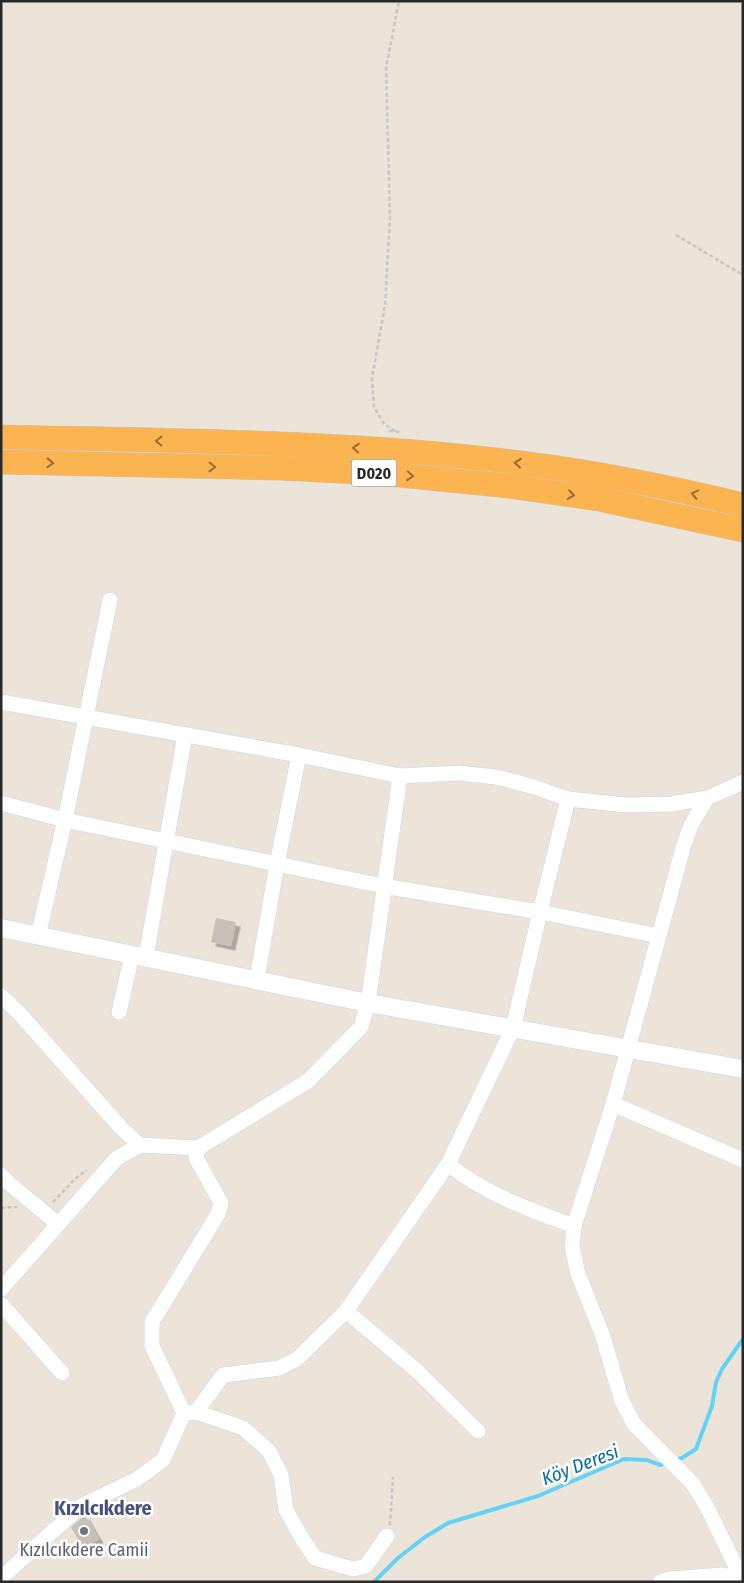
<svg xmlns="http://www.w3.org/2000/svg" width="744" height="1583" font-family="'Fira Sans Condensed',sans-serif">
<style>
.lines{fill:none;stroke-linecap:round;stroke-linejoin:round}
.stream{stroke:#64d2f6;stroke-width:4}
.building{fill:#c7c1b9;filter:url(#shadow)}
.minor-casing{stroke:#ced3e3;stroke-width:16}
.tertiary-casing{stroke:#ced3e3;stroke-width:19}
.trunk-casing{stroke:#c7c7c7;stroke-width:25}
.path{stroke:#c7c7c7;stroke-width:2.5;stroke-dasharray:4 2.5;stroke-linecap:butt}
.minor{stroke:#fff;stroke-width:15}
.tertiary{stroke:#fff;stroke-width:18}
.trunk{stroke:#fcb451;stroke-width:24}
.oneway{stroke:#926e3d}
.worship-dot{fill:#6b7280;stroke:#fff;stroke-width:2}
.labels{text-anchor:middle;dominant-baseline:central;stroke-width:5;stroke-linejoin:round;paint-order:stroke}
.shield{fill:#fff;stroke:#696969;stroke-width:1}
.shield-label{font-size:16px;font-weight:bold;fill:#292929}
.worship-label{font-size:18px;fill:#5b616d;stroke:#fff}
.water-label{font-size:19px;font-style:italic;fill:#056ea1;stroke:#fff}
.quarter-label{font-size:20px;font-weight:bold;fill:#46517c;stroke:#fff}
</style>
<defs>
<filter id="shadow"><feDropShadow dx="4.5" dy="4.5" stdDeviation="0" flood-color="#0004"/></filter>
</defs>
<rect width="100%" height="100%" fill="#ece4d9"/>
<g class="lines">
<g class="stream">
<path d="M675,1460L682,1458L696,1449L712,1406L716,1382L722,1369L743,1339"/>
<path d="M374,1582L398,1558L425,1537L448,1523L538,1496L624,1459L647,1460L660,1465L666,1463"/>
</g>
</g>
<g class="building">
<path d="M216,918L236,922L231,946L211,942Z"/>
<path d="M85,1515L99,1539L83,1548L71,1527Z"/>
</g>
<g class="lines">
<defs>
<g id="minor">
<path d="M1,702L299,755L400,776L459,773L496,777L531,786L568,799L626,805L671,804L707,798L743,782"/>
<path d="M1,803L65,820L383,886L540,912L659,936"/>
<path d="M38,936L65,820L110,600"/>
<path d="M146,957L185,735"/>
<path d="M257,979L277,864L299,755"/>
<path d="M1,996L19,1013L122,1129L140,1145L198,1148L308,1081L361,1027L368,1003L400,776"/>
<path d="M119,1012L132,955"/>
<path d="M613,1104L743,1160"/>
<path d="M448,1164C485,1194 530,1210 574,1226L572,1247L578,1274L602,1334L622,1401L634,1424L692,1483L707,1507L743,1581"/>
<path d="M1,1175L10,1184L58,1224"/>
<path d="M574,1226L613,1104L683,848L691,825L707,798"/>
<path d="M1,1289L117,1158L140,1145"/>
<path d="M1,1304L62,1373"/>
<path d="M346,1311L416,1370L478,1431"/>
<path d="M196,1412L243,1428L269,1451L281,1475L286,1510L303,1540L315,1558L353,1569L366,1566L387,1536"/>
<path d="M184,1413L196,1412L223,1375L279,1368L297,1359L346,1311L448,1164L513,1028L540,912L568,799"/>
<path d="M1,1578L81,1506L137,1479L163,1460L184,1413L152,1346V1322L218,1214L221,1203L196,1158L198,1148"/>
<path d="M660,1582L669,1579L723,1575L743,1580"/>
</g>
<path id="tertiary" d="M1,928L368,1003L743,1069"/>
<g id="trunk">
<path d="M1,437C177,441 354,441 528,464C600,473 672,488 743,505"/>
<path d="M1,462L281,468L379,473L509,486L599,499L743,530"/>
</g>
</defs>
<use href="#minor" class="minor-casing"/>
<use href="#tertiary" class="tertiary-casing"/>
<use href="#trunk" class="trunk-casing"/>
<g class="path">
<path d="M676,235L743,275"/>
<path d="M389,431L401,432"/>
<path d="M395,431L384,424L374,407L372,378L385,305L390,218L386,68L399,1"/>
<path d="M53,1202L76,1178L87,1170"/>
<path d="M1,1208L17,1207"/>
<path d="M390,1525L393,1477"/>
</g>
<use href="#minor" class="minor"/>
<use href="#tertiary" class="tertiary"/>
<use href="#trunk" class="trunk"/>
</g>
<defs><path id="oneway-chevron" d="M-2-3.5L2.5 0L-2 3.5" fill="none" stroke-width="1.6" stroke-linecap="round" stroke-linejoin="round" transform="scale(1.25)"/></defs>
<g class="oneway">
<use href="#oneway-chevron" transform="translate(159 441) rotate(-179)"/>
<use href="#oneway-chevron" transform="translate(356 448) rotate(-176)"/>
<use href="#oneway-chevron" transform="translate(50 463) rotate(2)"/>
<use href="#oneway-chevron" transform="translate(518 463) rotate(-174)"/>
<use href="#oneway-chevron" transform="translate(212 467) rotate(1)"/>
<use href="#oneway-chevron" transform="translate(410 476) rotate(5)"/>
<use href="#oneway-chevron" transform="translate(695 494) rotate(-167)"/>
<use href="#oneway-chevron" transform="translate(571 495) rotate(8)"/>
</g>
<circle class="worship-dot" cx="84" cy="1531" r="5"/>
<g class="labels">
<rect class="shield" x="351.5" y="459.5" width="45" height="27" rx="4"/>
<g class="shield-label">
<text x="374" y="473">D020</text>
</g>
<g class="worship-label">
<text x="84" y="1550">Kızılcıkdere Camii</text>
</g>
<g class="water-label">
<text transform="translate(580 1465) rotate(-21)">Köy Deresi</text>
</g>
<g class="quarter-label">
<text x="103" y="1508">Kızılcıkdere</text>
</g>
</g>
<rect width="744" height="1583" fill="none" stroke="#292929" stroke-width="5"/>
</svg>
